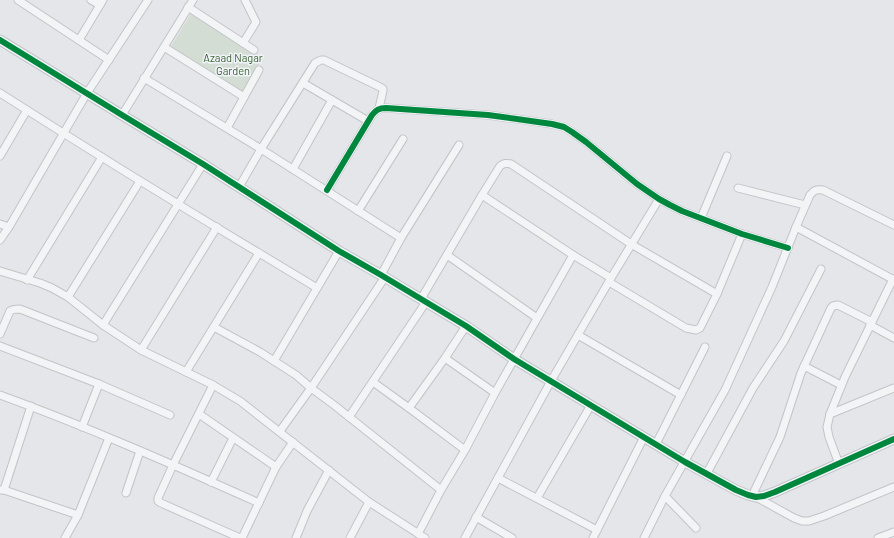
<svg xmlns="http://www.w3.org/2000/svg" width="894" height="538" font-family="Barlow,sans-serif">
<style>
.green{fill:#d4ddd4}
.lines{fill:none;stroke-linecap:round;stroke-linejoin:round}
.minor-casing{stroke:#c2c4c7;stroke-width:9}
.tertiary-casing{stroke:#c2c4c7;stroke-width:11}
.minor{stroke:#f3f4f6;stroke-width:7}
.tertiary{stroke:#f3f4f6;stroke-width:9}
.cycleway-casing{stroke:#f1f4f9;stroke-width:8}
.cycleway{stroke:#00873e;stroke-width:6}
.labels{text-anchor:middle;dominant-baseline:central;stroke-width:3;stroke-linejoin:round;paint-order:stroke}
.park-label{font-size:11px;fill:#3b6333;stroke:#f1f4f9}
</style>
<rect width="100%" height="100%" fill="#e4e6e9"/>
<path class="green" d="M192,12L263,58L242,94L170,48Z"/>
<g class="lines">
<defs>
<g id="minor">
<path d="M18,0L109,60"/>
<path d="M91,0L100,5"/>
<path d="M188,7L254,50"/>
<path d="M79,40L103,0"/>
<path d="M243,43L256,22L245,0"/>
<path d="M164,47L244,97"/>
<path d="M144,78L261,149L401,238L381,275"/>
<path d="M303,83L368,121"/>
<path d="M0,93C86,148 172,201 259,253L186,372"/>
<path d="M122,115L193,0"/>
<path d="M227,128L259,70"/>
<path d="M0,156L27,110"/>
<path d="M293,169L332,100"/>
<path d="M239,187L261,149L315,63L321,60H324L380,87L383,89V91L379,108"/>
<path d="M738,188L805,205"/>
<path d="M327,190L372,115C376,110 379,108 386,108L488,115L552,124L564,127L572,132L586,142L637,184L659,199L670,205L682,211L742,234L788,248"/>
<path d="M482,195L573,255L611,278"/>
<path d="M358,211L403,139"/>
<path d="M701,218L727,156"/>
<path d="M0,224L9,227"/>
<path d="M796,227L894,280"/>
<path d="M401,238L459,145"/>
<path d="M0,240L9,227L87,93L148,0"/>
<path d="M259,253L317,288"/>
<path d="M447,255L537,318"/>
<path d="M0,271L40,283L52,288L68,297L103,325L141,350L213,385L240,401L369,502L425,538"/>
<path d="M27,280L102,157"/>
<path d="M609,282L686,328L696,330L700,328L717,294L742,234"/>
<path d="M68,297L140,181"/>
<path d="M421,299L482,195L500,166C504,163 506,163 511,164L631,244L717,294"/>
<path d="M103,325L203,164"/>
<path d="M870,325L894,338"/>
<path d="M214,327L260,352L296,375L311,388L334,405L441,490"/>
<path d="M0,334L10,311C13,309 16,309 20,309L94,338"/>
<path d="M578,335L681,395"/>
<path d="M0,346L99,384L170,415"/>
<path d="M141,350L217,227"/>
<path d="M445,358L495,393"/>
<path d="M274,361L339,251"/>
<path d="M804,366L841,385"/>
<path d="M373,382L409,408L465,450"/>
<path d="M213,385L173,465L158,498V501L161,503L240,538"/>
<path d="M0,395C88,427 174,465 259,503"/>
<path d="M409,408L445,358L466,326"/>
<path d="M199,414L276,467"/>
<path d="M830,414L894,388"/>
<path d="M349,417L426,302"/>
<path d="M82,427L99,384"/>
<path d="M280,431L311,388L385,277"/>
<path d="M656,444L705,347"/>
<path d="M839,464L829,437L827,427L830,414L845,377L893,279"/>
<path d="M707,473L753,388L784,341L821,269"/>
<path d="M498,478L597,530"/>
<path d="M211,482L233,438"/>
<path d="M0,490H4L78,515"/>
<path d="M4,490L31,406"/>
<path d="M126,493L140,451"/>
<path d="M665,496L696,528"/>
<path d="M752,496L780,437L801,373L831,308L833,306L838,305L872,322"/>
<path d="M756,497L794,518L802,521H809L824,516L894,487"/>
<path d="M537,498L591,405"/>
<path d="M476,517L512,538"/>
<path d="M418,534L441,490L465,450L495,393L573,255"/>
<path d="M65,538L78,515L109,438"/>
<path d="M242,538L276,467L293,442"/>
<path d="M296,538L307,511L329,470"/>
<path d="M350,538L369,502"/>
<path d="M465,538L551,381L611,278L659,199"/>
<path d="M593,538L644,437"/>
<path d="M644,538L665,496L725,390L772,287L796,227L810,195C814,190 817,189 823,190L894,225"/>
<path d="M878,538L894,532"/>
</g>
<path id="tertiary" d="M0,40L122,115L203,164L339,251L381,275L466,326L514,359L685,462L736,490L748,495L756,497L764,496L775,492L894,439"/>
</defs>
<use href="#minor" class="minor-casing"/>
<use href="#tertiary" class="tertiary-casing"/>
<use href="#minor" class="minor"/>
<use href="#tertiary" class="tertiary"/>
<defs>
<g id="cycleway">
<path d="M0,40L122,115L203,164L339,251L381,275L466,326L514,359L685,462L736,490L748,495L756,497L764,496L775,492L894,439"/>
<path d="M327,190L372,115C376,110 379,108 386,108L488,115L552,124L564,127L572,132L586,142L637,184L659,199L670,205L682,211L742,234L788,248"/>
</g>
</defs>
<use href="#cycleway" class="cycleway-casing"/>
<use href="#cycleway" class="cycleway"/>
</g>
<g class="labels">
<g class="park-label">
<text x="233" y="57">Azaad Nagar<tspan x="233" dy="13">Garden</tspan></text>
</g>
</g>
</svg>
